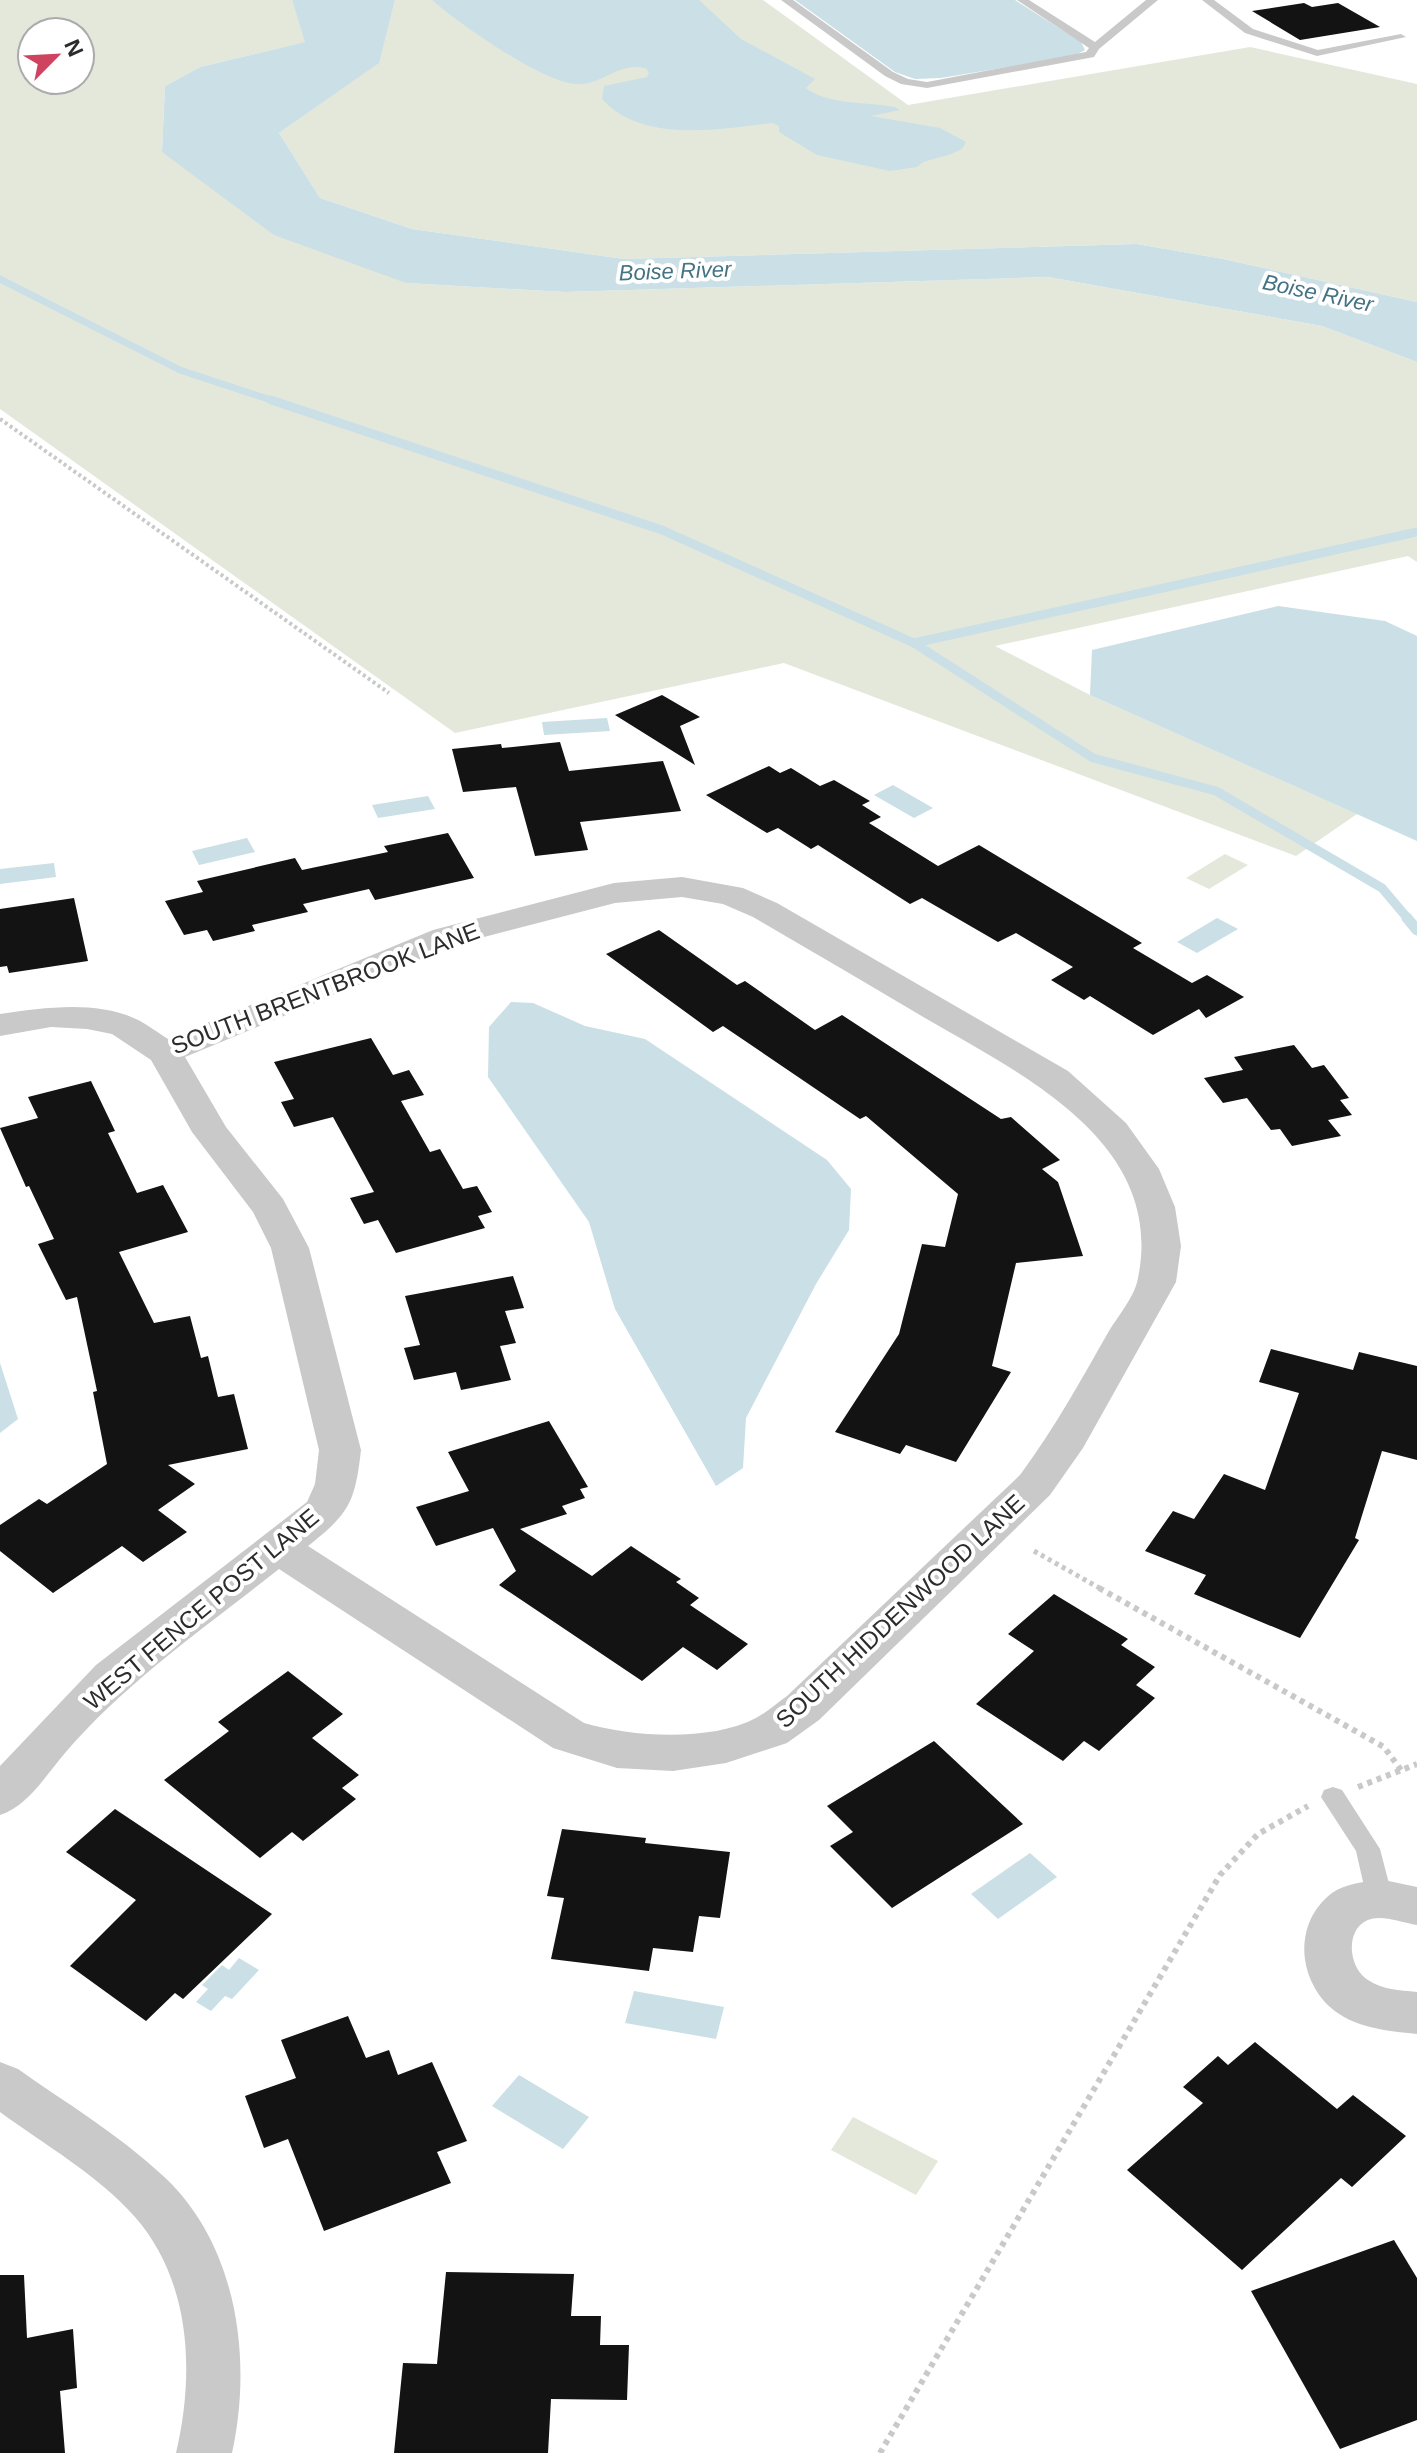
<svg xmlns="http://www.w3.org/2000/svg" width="1417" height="2453" font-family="Arial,sans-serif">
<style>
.green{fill:#e4e8db;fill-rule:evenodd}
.water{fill:#cadfe6}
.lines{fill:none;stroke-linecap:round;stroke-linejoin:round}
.stream-far2{stroke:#cadfe6;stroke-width:7}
.stream-far1{stroke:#cadfe6;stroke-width:9}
.stream{stroke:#cadfe6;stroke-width:11}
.building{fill:#131313}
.path-far2{stroke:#c9c9c9;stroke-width:4;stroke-dasharray:3 3;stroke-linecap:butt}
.path-far1{stroke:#c9c9c9;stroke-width:5;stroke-dasharray:4 4;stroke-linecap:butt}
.path{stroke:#c9c9c9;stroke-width:6;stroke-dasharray:5 5;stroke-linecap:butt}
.service{fill:#c9c9c9;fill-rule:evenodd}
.minor{fill:#c9c9c9;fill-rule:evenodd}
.labels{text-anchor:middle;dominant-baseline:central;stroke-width:8;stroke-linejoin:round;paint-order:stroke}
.far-water-label{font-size:22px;font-style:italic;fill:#457383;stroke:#fff}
.street-label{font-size:24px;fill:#2c2c2c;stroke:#fff}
</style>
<rect width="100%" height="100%" fill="#fff"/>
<g class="green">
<path d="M0,0H292L306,42L200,67L165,86L162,152L406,283L565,292L1048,277L1322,326L1417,362V562L1408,556L995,646L1090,695L1357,814L1296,856L784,663L455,733L0,409ZM32,32H80V80H32Z"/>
<path d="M395,0H763L908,105L1250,47L1417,84V302L1223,259L1137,244L624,259L412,229L320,198L279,133L378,63Z"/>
<path d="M1225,854L1248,865L1209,889L1186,878Z"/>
<path d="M853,2117L938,2161L916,2195L831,2150Z"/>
</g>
<g class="water">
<path d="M292,0H395L379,63L279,133L320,198L412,229L624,259L1137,244L1223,259L1417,302V362L1322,326L1048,277L565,292L406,283L274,235L162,152L165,86L200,67L305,42Z"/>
<path d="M432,0H699L741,39L815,79L806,88C828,105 868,102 895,107L900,110L871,116L940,128L966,142L962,149L951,154L923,162L917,167L890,171L817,155L779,132V126L773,123C719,129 643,144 602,99L604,86L647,77L649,72L645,68C620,62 605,82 581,84C549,88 457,22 432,0Z"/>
<path d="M795,0H1015L1081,42L1085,50L1074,56L941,78L915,79L895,72Z"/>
<path d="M1278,606L1385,621L1417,636V841L1090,695L1092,650Z"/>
<path d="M607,718L610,731L544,735L542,722Z"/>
<path d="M893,785L933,808L914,818L874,795Z"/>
<path d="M428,796L435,809L378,818L372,805Z"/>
<path d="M247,838L255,852L199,865L192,851Z"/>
<path d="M54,863L56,877L0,884V869Z"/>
<path d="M1217,918L1238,929L1197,953L1177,942Z"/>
<path d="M511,1002L533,1003L585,1026L645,1039L827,1160L851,1189L849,1230L816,1284L746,1418L743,1468L716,1486L615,1309L589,1222L488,1077L489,1027Z"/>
<path d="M0,1363L18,1419L0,1433Z"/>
<path d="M1030,1853L1057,1877L998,1919L971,1894Z"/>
<path d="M239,1958L259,1970L232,1999L225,1996L211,2011L196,2002L208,1989L202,1985L222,1965L229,1970Z"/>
<path d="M634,1991L724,2007L716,2039L625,2023Z"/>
<path d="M519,2075L589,2117L563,2149L492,2106Z"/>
</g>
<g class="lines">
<path class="stream-far2" d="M0,279L180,370L277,402"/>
<g class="stream-far1">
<path d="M271,400L662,530L914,643L1093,758L1216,791L1382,888L1409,920"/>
<path d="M914,643L1417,532"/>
</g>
<path class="stream" d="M1407,918L1417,930"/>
</g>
<g class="building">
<path d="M1304,3L1312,7L1338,3L1380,27L1300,40L1252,11Z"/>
<path d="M662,695L700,717L680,726L695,765L615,715Z"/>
<path d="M560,742L569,771L663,761L681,811L580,822L588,850L535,856L516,787L463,792L452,749L501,744L502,748Z"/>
<path d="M769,766L780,773L791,768L820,786L834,780L870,801L862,805L881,817L869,823L938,866L979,845L1142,943L1133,948L1192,983L1207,975L1244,997L1206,1018L1199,1009L1153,1035L1090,996L1084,1000L1051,980L1073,967L1016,933L998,942L922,898L910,904L818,845L811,849L778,828L767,833L706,795Z"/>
<path d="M448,833L474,878L375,900L369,889L303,904L308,912L252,925L255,931L213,941L207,930L184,935L165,901L203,892L197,881L295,858L302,870L388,852L384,846Z"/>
<path d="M74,898L88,961L9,973L7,966L0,967V909Z"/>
<path d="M659,930L737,985L745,981L815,1030L842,1015L1001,1119L1011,1117L1060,1160L1042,1169L1058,1182L1083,1256L1016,1263L992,1366L1011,1372L956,1462L906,1445L900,1454L835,1432L899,1334L922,1244L945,1247L958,1194L866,1116L860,1119L723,1026L713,1032L606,954Z"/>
<path d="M371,1038L393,1075L409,1070L424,1095L401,1101L430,1152L440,1149L463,1189L477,1186L492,1212L478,1216L485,1228L396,1253L378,1220L364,1224L350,1198L374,1192L333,1117L294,1127L281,1102L294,1099L274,1062Z"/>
<path d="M1294,1045L1312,1068L1324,1065L1349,1098L1340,1100L1352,1115L1328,1120L1341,1136L1292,1146L1280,1129L1271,1130L1247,1098L1223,1103L1204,1078L1243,1070L1234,1057Z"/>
<path d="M91,1081L115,1131L108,1133L137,1193L163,1185L188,1232L119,1252L154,1323L190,1316L201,1358L208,1356L218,1397L234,1394L248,1449L168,1465L195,1484L158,1510L187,1532L143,1562L122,1546L53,1593L0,1551V1525L39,1499L47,1504L107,1464L93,1392L97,1391L77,1297L66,1300L38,1244L54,1239L29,1186L26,1187L0,1128L38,1118L28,1097Z"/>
<path d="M513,1276L524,1308L505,1311L516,1343L500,1346L511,1380L461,1390L456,1372L414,1380L404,1348L420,1345L405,1296Z"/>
<path d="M1271,1349L1353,1370L1359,1352L1417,1366V1460L1382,1451L1355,1538L1359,1540L1300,1638L1194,1594L1206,1575L1145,1551L1173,1511L1194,1519L1224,1474L1265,1490L1299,1393L1259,1382Z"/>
<path d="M549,1421L588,1487L580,1489L585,1498L562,1506L567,1514L520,1529L592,1576L631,1546L681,1579L676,1582L699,1598L690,1605L748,1644L717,1670L683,1647L642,1681L499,1585L516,1571L493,1528L436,1546L416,1507L469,1491L448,1452Z"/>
<path d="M1054,1594L1128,1639L1121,1645L1155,1667L1136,1685L1155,1698L1099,1751L1084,1741L1063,1761L976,1704L1034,1651L1008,1634Z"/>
<path d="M288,1671L343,1714L312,1738L359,1775L342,1788L356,1799L303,1841L292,1832L260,1858L164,1780L229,1731L218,1722Z"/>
<path d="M934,1741L1023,1824L892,1908L830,1846L853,1832L827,1806Z"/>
<path d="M115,1809L272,1914L183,1999L175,1993L146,2021L70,1966L136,1900L66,1852Z"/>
<path d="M562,1829L646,1838L645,1843L730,1852L720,1918L699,1916L693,1952L653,1948L649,1971L551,1959L564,1898L547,1896Z"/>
<path d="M348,2016L366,2058L389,2050L398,2075L432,2062L467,2141L437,2152L451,2183L324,2231L288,2139L264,2148L245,2096L296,2078L281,2040Z"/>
<path d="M1255,2042L1337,2109L1353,2095L1406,2136L1352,2187L1341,2178L1242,2270L1127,2170L1203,2103L1183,2087L1218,2056L1228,2065Z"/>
<path d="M1394,2240L1417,2278V2420L1340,2449L1251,2291Z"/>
<path d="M446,2272L574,2274L571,2316H601L600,2345H629L627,2400L551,2399L548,2453H394L403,2363L437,2364Z"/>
<path d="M0,2275H24L27,2338L73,2329L77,2388L60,2391L65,2453H0Z"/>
</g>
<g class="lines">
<path class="path-far2" d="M0,419L389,693"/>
<path class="path-far1" d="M1034,1551L1103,1590"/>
<g class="path">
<path d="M1099,1588L1384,1747L1401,1770"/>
<path d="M1358,1787L1417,1764"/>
<path d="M880,2453L1220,1875L1258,1834L1308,1806"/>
</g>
<g class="service">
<path d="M781,0H793L893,72L908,79L927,82L1086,52L1089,48L1017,0H1029L1095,42L1146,0H1158L1099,49L1094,57L927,88L901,84L885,76Z"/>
<path d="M1202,0H1214L1253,29L1318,50L1401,34L1406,37L1317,56L1245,33Z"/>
<path d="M1333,1787L1342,1790L1380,1849L1393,1899L1389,1906L1380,1909L1371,1906L1367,1899L1356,1851L1321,1797L1324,1790Z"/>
</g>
<g class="minor">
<path d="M682,877L743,888L777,903L1068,1071L1126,1123L1159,1169L1175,1207L1181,1246L1176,1282L1083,1448L1050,1495L819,1720L787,1743L726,1763L673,1771L617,1768L553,1748L279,1569C206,1627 127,1681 65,1753C46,1775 28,1806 0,1815V1766L96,1665L307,1502L315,1484L319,1450L271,1248L253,1212L192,1132L151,1060L112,1034L87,1029L51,1027L0,1036V1014C43,1008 94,1000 136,1019C147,1024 158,1033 168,1039L433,930L614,883ZM682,897L723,904L753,917C811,951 868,984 925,1018C1021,1074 1166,1142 1138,1278C1135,1296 1119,1315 1109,1331C1081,1380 1054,1429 1020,1475L787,1696C777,1703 767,1712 756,1718C710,1742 632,1737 584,1723L308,1546C350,1513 355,1502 361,1450L309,1248L283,1199L226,1127L185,1057L457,944L615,903Z"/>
<path d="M1379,1879L1417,1887V1925C1405,1923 1391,1918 1379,1918C1345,1918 1345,1965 1368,1980C1383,1990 1399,1990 1417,1992V2034C1388,2031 1353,2028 1330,2007C1297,1976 1294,1922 1332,1893C1344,1884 1364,1882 1379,1879Z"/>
<path d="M0,2062L18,2069C66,2103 118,2134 161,2174C237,2242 253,2358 232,2453H176C195,2373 191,2281 135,2217C98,2175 45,2145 0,2112Z"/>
</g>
</g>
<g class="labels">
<g class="far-water-label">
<text transform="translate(675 271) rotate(-2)">Boise River</text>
<text transform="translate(1318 293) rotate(12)">Boise River</text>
</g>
<g class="street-label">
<text transform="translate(325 988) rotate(-21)">SOUTH BRENTBROOK LANE</text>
<text transform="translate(201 1609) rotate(-40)">WEST FENCE POST LANE</text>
<text transform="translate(900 1611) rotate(-43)">SOUTH HIDDENWOOD LANE</text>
</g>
</g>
<g transform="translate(56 56) rotate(66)"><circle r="38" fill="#ffffff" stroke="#ababab" stroke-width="2"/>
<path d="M0-6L14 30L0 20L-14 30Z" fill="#ce4460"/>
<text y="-12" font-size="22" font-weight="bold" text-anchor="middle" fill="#2c2c2c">N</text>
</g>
</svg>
